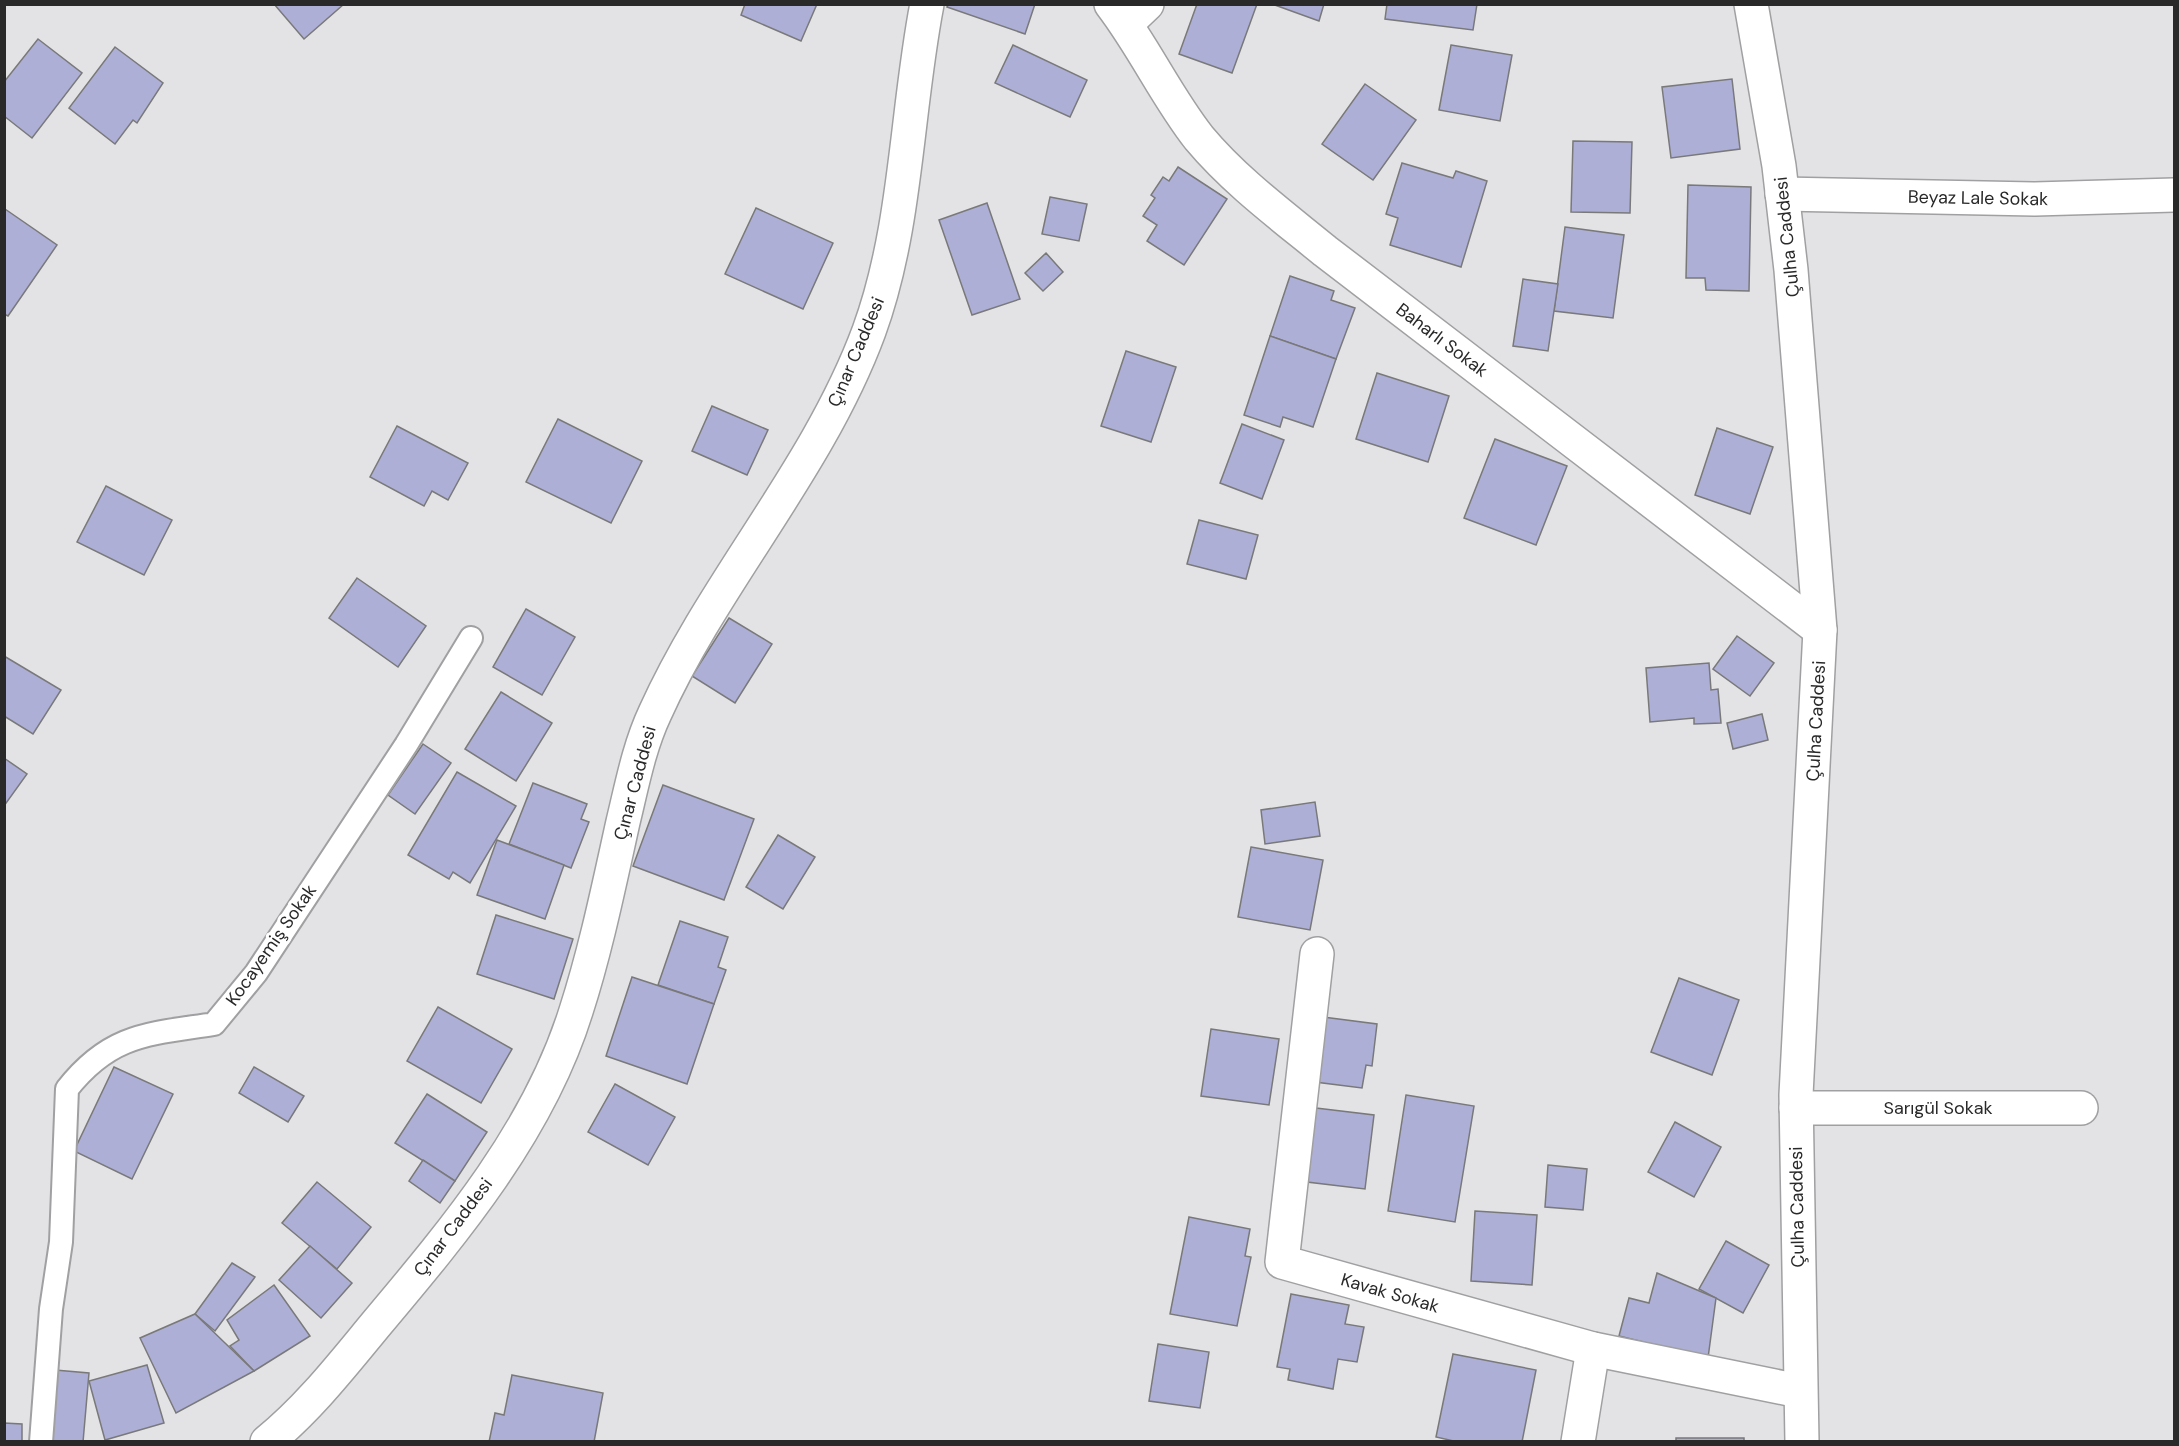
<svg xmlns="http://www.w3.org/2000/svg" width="2179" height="1446" font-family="'DM Sans',sans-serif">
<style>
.building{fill:#adafd6;stroke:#79797a;stroke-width:1.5}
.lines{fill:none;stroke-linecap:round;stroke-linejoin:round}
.lane-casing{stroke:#a0a0a2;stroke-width:26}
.street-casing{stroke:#a0a0a2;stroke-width:36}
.secondary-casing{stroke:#a0a0a2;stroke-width:36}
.lane{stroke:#fff;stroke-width:22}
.street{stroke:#fff;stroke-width:33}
.secondary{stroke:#fff;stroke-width:33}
.labels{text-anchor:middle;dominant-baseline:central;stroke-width:6;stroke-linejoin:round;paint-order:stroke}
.street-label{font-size:18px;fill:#292929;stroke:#fff}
</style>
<rect width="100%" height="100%" fill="#e3e3e5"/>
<g class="building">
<path d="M274,4H344L304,39Z"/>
<path d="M745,4H817L801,41L741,15Z"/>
<path d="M948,4H1035L1025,34L947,7Z"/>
<path d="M1197,4H1257L1232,73L1179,54Z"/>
<path d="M1272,4H1324L1319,21Z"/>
<path d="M1387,4H1477L1473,30L1385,19Z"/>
<path d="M38,39L82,73L32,138L4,116V82Z"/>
<path d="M1013,45L1087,80L1070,117L995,83Z"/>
<path d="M1451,45L1512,55L1500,121L1439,110Z"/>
<path d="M115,47L163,83L137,123L133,120L115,144L69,108Z"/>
<path d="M1732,79L1740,149L1671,158L1662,87Z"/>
<path d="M1365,84L1416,120L1373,180L1322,144Z"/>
<path d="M1573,141L1632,142L1630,213L1571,212Z"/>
<path d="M1402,163L1453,178L1456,171L1487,181L1461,267L1390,245L1398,218L1386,214Z"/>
<path d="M1178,167L1227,199L1184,265L1147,241L1157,225L1143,216L1155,198L1151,195L1163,177L1169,181Z"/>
<path d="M1688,185L1751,187L1749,291L1706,290L1705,278H1686Z"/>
<path d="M1050,197L1087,204L1079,241L1042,234Z"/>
<path d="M987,203L1020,299L972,315L939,220Z"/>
<path d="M756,208L833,243L803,309L725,274Z"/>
<path d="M5,209L57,245L8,316L4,314Z"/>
<path d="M1565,227L1624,235L1613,318L1554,311Z"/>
<path d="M1046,253L1063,272L1043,291L1025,273Z"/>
<path d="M1290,276L1334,291L1331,300L1355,308L1336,359L1270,336Z"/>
<path d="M1523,279L1558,284L1548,351L1513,346Z"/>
<path d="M1270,336L1336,359L1313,427L1283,417L1280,427L1244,415Z"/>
<path d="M1126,351L1176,367L1151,442L1101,426Z"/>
<path d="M1377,373L1449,396L1428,462L1356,439Z"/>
<path d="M712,406L768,430L747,475L692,451Z"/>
<path d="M558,419L642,461L611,523L526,482Z"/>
<path d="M1242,424L1284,440L1262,499L1220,483Z"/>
<path d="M397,426L468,463L448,500L432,491L424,506L370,477Z"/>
<path d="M1717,428L1773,447L1750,514L1695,495Z"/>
<path d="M1495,439L1567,466L1536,545L1464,518Z"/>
<path d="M106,486L172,520L144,575L77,542Z"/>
<path d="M1199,520L1258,535L1246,579L1187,564Z"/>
<path d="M357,578L426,626L398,667L329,618Z"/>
<path d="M526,609L575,637L542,695L493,667Z"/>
<path d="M729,618L772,644L735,703L692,676Z"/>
<path d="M1737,636L1774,663L1750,696L1713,669Z"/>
<path d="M4,656L61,690L33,734L4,716Z"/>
<path d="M1709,663L1711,690L1718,689L1721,723L1694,724V718L1650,722L1646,668Z"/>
<path d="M501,692L552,723L516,781L465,749Z"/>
<path d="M1762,714L1768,740L1733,749L1727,723Z"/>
<path d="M423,744L451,763L415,814L388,795Z"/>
<path d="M4,758L27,774L4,806Z"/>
<path d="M457,772L516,806L470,883L453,872L449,879L408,855Z"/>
<path d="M533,783L587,804L581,819L589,822L571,868L509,844Z"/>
<path d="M663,785L754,819L724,900L633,866Z"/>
<path d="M1315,802L1320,836L1265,844L1261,810Z"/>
<path d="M778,835L815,857L783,909L746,887Z"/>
<path d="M497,840L564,865L545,919L477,895Z"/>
<path d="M1251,847L1323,860L1310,930L1238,917Z"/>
<path d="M496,915L573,939L554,999L477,974Z"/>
<path d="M680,921L728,937L718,967L726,970L714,1004L658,985Z"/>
<path d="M632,977L714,1004L687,1084L606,1056Z"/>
<path d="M1679,978L1739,1000L1712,1075L1651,1052Z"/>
<path d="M438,1007L512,1049L481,1103L407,1061Z"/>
<path d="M1323,1017L1377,1024L1372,1066L1366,1065L1362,1088L1315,1082Z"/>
<path d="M1211,1029L1279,1039L1269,1105L1201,1096Z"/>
<path d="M114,1067L173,1094L132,1179L74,1151Z"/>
<path d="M254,1067L304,1096L288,1122L239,1093Z"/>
<path d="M615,1084L675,1117L648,1165L588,1132Z"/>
<path d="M427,1094L487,1132L455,1181L395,1143Z"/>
<path d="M1406,1095L1474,1106L1455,1222L1388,1211Z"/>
<path d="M1316,1108L1374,1115L1365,1189L1307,1182Z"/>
<path d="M1675,1122L1721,1147L1694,1197L1648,1172Z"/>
<path d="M423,1160L455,1181L440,1203L409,1181Z"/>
<path d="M1548,1165L1587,1169L1583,1210L1545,1207Z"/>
<path d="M317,1182L371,1227L337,1269L282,1223Z"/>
<path d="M1475,1211L1537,1215L1532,1285L1471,1281Z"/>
<path d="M1189,1217L1250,1229L1245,1256L1251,1257L1237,1326L1170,1314Z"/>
<path d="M1726,1241L1769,1265L1743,1313L1699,1289Z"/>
<path d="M310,1246L352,1283L321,1318L279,1280Z"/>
<path d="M232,1263L255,1277L215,1331L195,1314Z"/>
<path d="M1657,1273L1716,1298L1708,1358L1619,1336L1629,1298L1649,1303Z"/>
<path d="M274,1285L310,1336L254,1371L230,1346L239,1340L227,1320Z"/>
<path d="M1291,1294L1349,1305L1345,1324L1364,1327L1357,1362L1338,1359L1333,1389L1288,1380L1290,1369L1277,1367Z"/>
<path d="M195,1314L254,1371L176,1413L140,1338Z"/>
<path d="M1158,1344L1209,1352L1200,1408L1149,1401Z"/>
<path d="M1453,1354L1536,1370L1522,1442H1458L1436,1437Z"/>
<path d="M147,1365L164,1423L105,1440L89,1381Z"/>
<path d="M55,1370L89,1373L83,1442H49Z"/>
<path d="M512,1375L603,1393L594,1442H489L495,1413L504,1415Z"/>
<path d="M4,1423L22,1424V1442H4Z"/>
<rect x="1676" y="1438" width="68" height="4"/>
</g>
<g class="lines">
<defs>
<path id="lane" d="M41,1442L51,1309L61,1242L67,1089C111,1033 150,1034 214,1024L256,973L406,745L471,638"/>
<g id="street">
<path d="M1111,4C1144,47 1166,96 1199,138C1235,181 1281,215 1325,251L1820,630"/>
<path d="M1126,24L1147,4"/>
<path d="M1782,194L2035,199L2174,195"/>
<path d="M1317,954L1282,1262L1593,1349L1799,1391"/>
<path d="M1796,1108H2081"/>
<path d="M1578,1442L1593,1349"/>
</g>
<g id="secondary">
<path d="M1751,4L1779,166L1791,270L1820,630L1796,1095L1802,1442"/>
<path d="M267,1442C309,1408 343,1364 377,1323C456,1229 539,1130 576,1011C596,949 609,885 623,822C632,785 639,747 655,713C715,580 818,469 869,331C907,227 906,112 927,4"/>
</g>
</defs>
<use href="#lane" class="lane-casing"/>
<use href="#street" class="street-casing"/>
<use href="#secondary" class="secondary-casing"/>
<use href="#lane" class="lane"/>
<use href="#street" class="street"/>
<use href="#secondary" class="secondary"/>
</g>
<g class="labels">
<g class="street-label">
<text transform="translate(1978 198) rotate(1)">Beyaz Lale Sokak</text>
<text transform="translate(1787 237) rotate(-96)">Çulha Caddesi</text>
<text transform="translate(1442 340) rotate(37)">Baharlı Sokak</text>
<text transform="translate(856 352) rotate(-67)">Çınar Caddesi</text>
<text transform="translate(1816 721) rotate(-87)">Çulha Caddesi</text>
<text transform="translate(635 783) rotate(-75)">Çınar Caddesi</text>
<text transform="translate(271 945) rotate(-55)">Kocayemiş Sokak</text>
<text x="1938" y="1108">Sarıgül Sokak</text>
<text transform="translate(1797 1207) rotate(-91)">Çulha Caddesi</text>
<text transform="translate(453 1227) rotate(-53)">Çınar Caddesi</text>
<text transform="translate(1390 1293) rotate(16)">Kavak Sokak</text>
</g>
</g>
<rect width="2179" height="1446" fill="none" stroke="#292929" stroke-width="12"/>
</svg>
